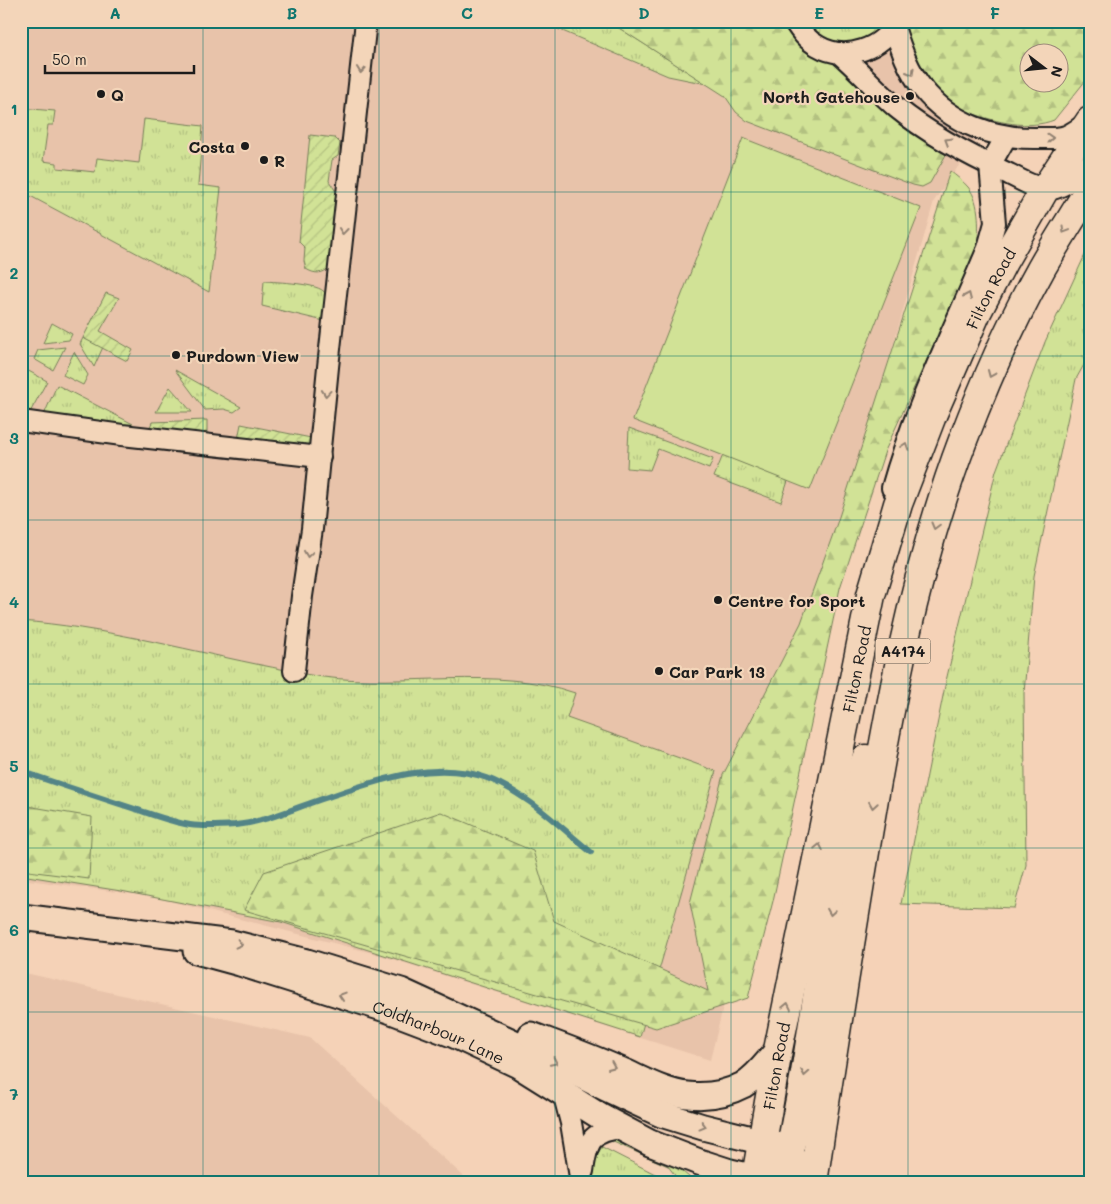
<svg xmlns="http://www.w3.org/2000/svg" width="1111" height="1204" font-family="Mali,sans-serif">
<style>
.built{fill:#e8c3aa}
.grass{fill:url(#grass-tufts);stroke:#767f59}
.forest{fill:url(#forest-firs);stroke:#767f59;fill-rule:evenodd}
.park{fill:#d1e296;stroke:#767f59}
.garden{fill:url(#garden-furrows);stroke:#767f59}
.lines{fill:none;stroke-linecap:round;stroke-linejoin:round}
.stream{stroke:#538487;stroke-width:6}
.minor-casing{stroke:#1c1c1c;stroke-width:24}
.tertiary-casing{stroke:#1c1c1c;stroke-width:29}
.primary-casing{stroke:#1c1c1c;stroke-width:31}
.minor{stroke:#f3d5b9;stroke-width:20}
.tertiary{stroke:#f3d5b9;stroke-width:25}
.primary{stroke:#f3d5b9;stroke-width:28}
.oneway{stroke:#928272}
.grid{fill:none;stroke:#0f766e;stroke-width:1;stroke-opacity:0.55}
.poi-dot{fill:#1c1c1c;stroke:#f3d5b9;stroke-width:2}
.labels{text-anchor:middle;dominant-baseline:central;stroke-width:4.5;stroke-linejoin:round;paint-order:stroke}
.shield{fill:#f3d5b9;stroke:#5c544b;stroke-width:1}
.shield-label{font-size:15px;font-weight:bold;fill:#1c1c1c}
.poi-label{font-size:16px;font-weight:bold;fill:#1c1c1c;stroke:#f3d5b9;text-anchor:start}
.street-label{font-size:16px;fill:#1c1c1c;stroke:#f3d5b9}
.neatline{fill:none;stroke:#0f766e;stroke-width:2}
.grid-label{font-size:16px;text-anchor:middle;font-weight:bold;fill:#0f766e}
</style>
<defs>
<pattern id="grass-tufts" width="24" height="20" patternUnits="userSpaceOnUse" patternTransform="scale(1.25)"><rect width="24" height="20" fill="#d1e296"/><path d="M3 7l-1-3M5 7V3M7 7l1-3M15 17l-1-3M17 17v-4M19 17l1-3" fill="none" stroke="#b3c181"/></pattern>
<pattern id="forest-firs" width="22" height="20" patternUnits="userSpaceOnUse" patternTransform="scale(1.25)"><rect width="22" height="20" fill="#d1e296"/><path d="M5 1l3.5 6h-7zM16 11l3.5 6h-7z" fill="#b3c181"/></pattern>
<pattern id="garden-furrows" width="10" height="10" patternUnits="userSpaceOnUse" patternTransform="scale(1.25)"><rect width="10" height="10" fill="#d1e296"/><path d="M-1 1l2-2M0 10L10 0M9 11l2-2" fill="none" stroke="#b3c181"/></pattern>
</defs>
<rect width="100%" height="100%" fill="#f5d2b7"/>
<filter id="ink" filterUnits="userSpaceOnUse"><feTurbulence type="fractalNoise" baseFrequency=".02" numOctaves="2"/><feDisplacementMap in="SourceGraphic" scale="10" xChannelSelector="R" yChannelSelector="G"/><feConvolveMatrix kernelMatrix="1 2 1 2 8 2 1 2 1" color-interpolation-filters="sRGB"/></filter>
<g filter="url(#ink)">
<g class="built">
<path d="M21,21H989L987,91L976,141L934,201L843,523L710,1060L380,955L154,897L21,879Z"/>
<path d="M21,972L310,1038L471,1183H21Z"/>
</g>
<g class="grass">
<path d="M539,21H608L707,84L668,76Z"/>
<path d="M794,21H896L894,27L839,53Z"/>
<path d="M21,108L55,111L53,125H48L43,161L57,163V168L95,172L97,158L139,163L144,119L203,126L198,185L221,188L209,292L21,191Z"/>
<path d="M1090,244V354L1076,379L1034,576L1024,693L1026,865L1014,908L901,904L946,681L996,471L1045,342Z"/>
<path d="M264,281C276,282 320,283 325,293C328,300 325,313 324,321L262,306Z"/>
<path d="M52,323L72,334L69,340L43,343Z"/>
<path d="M83,338L103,347L94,367L80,344Z"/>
<path d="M65,347L53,370L34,359L38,350Z"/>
<path d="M74,352L88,375L83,385L63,375Z"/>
<path d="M21,368H23L47,381L28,416L21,415Z"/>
<path d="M175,370L241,407L234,412L224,409L205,410Z"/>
<path d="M57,385L133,424L131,429L43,417Z"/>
<path d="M170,387L192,412H156Z"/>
<path d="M629,428L713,459L709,469L658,449L650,470L627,468Z"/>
<path d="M723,455L788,481L781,502L714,477Z"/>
<path d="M21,621C100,627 179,648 256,664C278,668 301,674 323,677C407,688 493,665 575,693L567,718L716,771L640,1037L281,922L121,891L21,875Z"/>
<path d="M616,1138L676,1166L696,1183H678L674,1174L668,1166L611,1141Z"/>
<path d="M602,1147L661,1177L667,1183H591C590,1169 594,1158 602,1147Z"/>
</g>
<g class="forest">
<path d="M608,21H794L952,144L930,183L922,187L913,185L747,121L736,112L725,96Z"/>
<path d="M896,21H1090V75L1054,120C1029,130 996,122 971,113L965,123L935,102ZM1028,52H1058V82H1028Z"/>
<path d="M950,171C956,176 963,181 968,187C981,202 979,232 977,250L885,451L840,588L773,901L748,998L656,1028L244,910L264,872L441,812L533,851L554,921L708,991L690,903L723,775L801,623L837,523Z"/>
<path d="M21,805L92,817L89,879L21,870Z"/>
</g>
<path class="park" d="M743,138L921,208L810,490L633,420Z"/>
<g class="garden">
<path d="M310,135L335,138L340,143L338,156L332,160L329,181L337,193L329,267C323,275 314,274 306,269L304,261L305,248L299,242Z"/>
<path d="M106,293L119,298L100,331L133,350L127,361L83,338Z"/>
<path d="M207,420V436L148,432L152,422Z"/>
<path d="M241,424L316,439L314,445L238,439Z"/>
</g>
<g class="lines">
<path class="stream" d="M21,771C58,784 95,796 132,808C151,814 170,822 190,825C205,827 221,826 235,825C266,822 297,807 325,798C376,781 434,759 487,778C526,793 559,826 591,852"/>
<defs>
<g id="minor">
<path d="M794,21C801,32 807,40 818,46C845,62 884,49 896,21"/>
<path d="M894,27C901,49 908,70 923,89C951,124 995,139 1039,138C1048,138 1057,139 1066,136C1073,133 1079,128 1086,124"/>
<path d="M839,53C859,70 877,91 897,108C930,135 970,156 1009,174C1021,180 1037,190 1051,189C1066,187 1079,173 1090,164"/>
<path d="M21,421L122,435L320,457"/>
<path d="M892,488C915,405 955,328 988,248L995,223L990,165L1006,137"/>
<path d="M294,671L302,596L312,529L328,367L366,21"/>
<path d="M563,1092L571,1123L581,1183"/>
<path d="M583,1171C587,1143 590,1131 621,1128"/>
</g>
<g id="tertiary">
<path d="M21,917L232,943L307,962L401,991L534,1052L606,1088L661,1114L703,1127L776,1145L789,1152L793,1158L803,1183"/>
<path id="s1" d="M196,951L240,963L389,1010L452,1034L518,1065L601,1117L650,1143L699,1162L730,1172L756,1178"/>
<path d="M531,1035C561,1046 591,1057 620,1070C641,1079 665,1093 688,1095C707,1097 726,1094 743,1085C758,1076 767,1062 778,1050"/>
</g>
<g id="primary">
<path d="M756,1178L774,1174L780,1169L785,1162L793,1136L805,1073L836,880L859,778L866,759"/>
<path id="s2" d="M755,1183L778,1050L871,595L898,504L933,413L977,312L1003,262L1045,189L1090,121"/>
<path d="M813,1183C829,1072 847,962 865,852C888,713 913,572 963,440C985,382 1011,323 1041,269C1057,241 1074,215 1090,188"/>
</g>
</defs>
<use href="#minor" class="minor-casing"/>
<use href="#tertiary" class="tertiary-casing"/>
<use href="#primary" class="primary-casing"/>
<use href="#minor" class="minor"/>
<use href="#tertiary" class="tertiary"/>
<use href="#primary" class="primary"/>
</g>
<defs><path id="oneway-chevron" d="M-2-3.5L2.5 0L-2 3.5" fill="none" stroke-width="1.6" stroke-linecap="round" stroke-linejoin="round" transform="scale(1.25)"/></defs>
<g class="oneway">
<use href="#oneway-chevron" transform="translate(361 70) rotate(96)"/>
<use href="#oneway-chevron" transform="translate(911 72) rotate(60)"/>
<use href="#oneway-chevron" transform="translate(1050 138) rotate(-2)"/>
<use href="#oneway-chevron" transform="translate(948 141) rotate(-149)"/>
<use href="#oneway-chevron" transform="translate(1065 230) rotate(121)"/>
<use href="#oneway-chevron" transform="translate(343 231) rotate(96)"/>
<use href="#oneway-chevron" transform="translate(968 296) rotate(-66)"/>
<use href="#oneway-chevron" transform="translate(991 374) rotate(113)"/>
<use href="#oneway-chevron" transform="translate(326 393) rotate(95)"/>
<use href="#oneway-chevron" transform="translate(905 446) rotate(-72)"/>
<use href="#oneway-chevron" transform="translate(935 526) rotate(105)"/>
<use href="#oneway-chevron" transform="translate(308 554) rotate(98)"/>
<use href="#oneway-chevron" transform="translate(873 805) rotate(99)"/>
<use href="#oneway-chevron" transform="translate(819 847) rotate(-78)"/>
<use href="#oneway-chevron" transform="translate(831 912) rotate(99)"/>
<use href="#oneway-chevron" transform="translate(239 944) rotate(14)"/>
<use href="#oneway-chevron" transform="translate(342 996) rotate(-162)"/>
<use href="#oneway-chevron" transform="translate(787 1006) rotate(-78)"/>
<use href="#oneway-chevron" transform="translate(554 1062) rotate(26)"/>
<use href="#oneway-chevron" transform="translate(612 1066) rotate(23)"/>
<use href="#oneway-chevron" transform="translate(805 1073) rotate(100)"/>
<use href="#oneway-chevron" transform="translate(703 1126) rotate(15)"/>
</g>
</g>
<path class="grid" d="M203,21V1183M379,21V1183M555,21V1183M731,21V1183M908,21V1183M21,192H1090M21,356H1090M21,520H1090M21,684H1090M21,848H1090M21,1012H1090"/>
<g class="poi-dot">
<circle cx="101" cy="94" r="5"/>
<circle cx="910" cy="96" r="5"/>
<circle cx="245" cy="146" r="5"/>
<circle cx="264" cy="160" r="5"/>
<circle cx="176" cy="355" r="5"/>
<circle cx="718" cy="600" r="5"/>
<circle cx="659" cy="671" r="5"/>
</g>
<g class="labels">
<rect class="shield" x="875.5" y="638.5" width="55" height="25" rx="4"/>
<g class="shield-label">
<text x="903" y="651">A4174</text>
</g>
<g class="poi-label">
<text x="111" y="94">Q</text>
<text x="900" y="96" text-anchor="end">North Gatehouse</text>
<text x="235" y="146" text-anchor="end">Costa</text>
<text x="274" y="160">R</text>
<text x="186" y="355">Purdown View</text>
<text x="728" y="600">Centre for Sport</text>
<text x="669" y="671">Car Park 13</text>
</g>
<g class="street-label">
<text stroke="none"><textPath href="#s2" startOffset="929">Filton Road</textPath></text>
<text stroke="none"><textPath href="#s2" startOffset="524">Filton Road</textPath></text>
<text stroke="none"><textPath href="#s1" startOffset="256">Coldharbour Lane</textPath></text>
<text stroke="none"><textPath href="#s2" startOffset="119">Filton Road</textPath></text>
</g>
</g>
<rect width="1111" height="1204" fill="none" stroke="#f3d5b9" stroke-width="55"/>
<g transform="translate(1044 68) rotate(106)"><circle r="24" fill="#f3d5b9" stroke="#9d8b7a"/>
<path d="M0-4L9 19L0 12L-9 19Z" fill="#1c1c1c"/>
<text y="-8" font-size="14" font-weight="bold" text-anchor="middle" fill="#1c1c1c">N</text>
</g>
<path d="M45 65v8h149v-8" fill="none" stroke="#1c1c1c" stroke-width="2.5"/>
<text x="52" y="65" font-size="15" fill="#1c1c1c" stroke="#f3d5b9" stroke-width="4" paint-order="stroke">50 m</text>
<rect x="28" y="28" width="1056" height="1148" class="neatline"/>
<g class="grid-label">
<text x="115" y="19">A</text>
<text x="292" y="19">B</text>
<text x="467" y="19">C</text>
<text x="644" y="19">D</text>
<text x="819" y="19">E</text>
<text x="995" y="19">F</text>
<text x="14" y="115">1</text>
<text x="14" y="279">2</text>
<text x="14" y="444">3</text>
<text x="14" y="608">4</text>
<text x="14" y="772">5</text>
<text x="14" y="936">6</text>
<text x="14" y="1100">7</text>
</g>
</svg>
